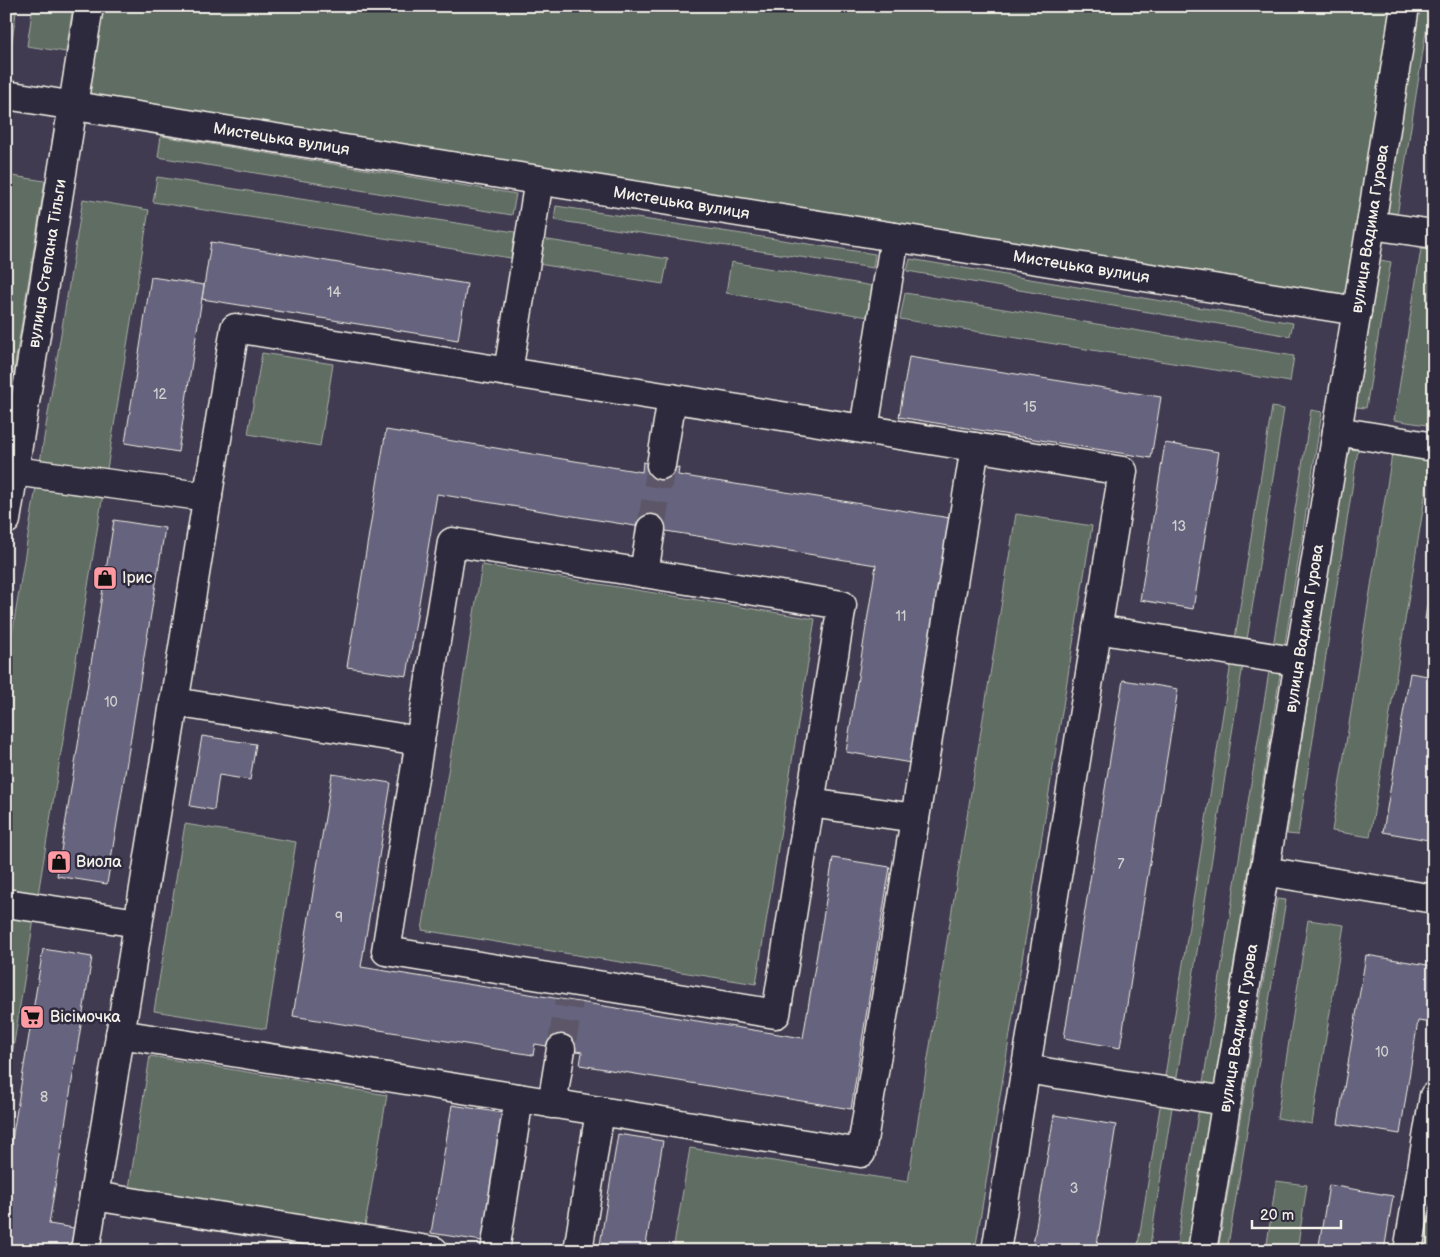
<svg xmlns="http://www.w3.org/2000/svg" width="1440" height="1257" font-family="'Balsamiq Sans',sans-serif">
<style>
.green{fill:#5f6d63;stroke:#aaafa6}
.building{fill:#66637e;stroke:#f4f1e8}
.lines{fill:none;stroke-linecap:round;stroke-linejoin:round}
.minor-tunnel{stroke:#5b5667;stroke-width:28;stroke-dasharray:28 14;stroke-linecap:butt}
.minor-casing{stroke:#f4f1e8;stroke-width:31}
.minor{stroke:#2f2a3d;stroke-width:28}
.labels{text-anchor:middle;dominant-baseline:central;stroke-width:5;stroke-linejoin:round;paint-order:stroke}
.number-label{font-size:14px;fill:#d0cece}
.street-label{font-size:16px;fill:#f4f1e8;stroke:#2f2a3d}
.poi-label{font-size:16px;fill:#f4f1e8;stroke:#2f2a3d;text-anchor:start}
</style>
<rect width="100%" height="100%" fill="#403b50"/>
<filter id="ink" filterUnits="userSpaceOnUse"><feTurbulence type="fractalNoise" baseFrequency=".02" numOctaves="2"/><feDisplacementMap in="SourceGraphic" scale="10" xChannelSelector="R" yChannelSelector="G"/><feConvolveMatrix kernelMatrix="1 2 1 2 8 2 1 2 1" color-interpolation-filters="sRGB"/></filter>
<g filter="url(#ink)">
<g class="green">
<path d="M6,6H17L8,68H6Z"/>
<path d="M33,6H73L66,52L27,46Z"/>
<path d="M89,6H1404L1357,311L73,105Z"/>
<path d="M1418,6H1430L1397,216L1385,214Z"/>
<path d="M161,136L516,194L512,215L158,157Z"/>
<path d="M1434,157V203L1427,202Z"/>
<path d="M6,175L45,181L6,419Z"/>
<path d="M157,177L515,232L511,258L153,202Z"/>
<path d="M83,199L149,210L6,1092V671Z"/>
<path d="M556,206L875,254L873,268L554,220Z"/>
<path d="M542,239L668,259L663,284L538,264Z"/>
<path d="M1421,249L1434,251L1433,426L1394,420Z"/>
<path d="M910,259L1293,323L1290,336L907,271Z"/>
<path d="M1380,260L1391,262L1366,408L1356,407Z"/>
<path d="M731,262L879,287L874,318L726,293Z"/>
<path d="M905,293L1294,356L1290,382L900,319Z"/>
<path d="M262,353L333,364L320,446L248,434Z"/>
<path d="M1272,407L1284,409L1149,1251H1137Z"/>
<path d="M1311,410L1322,412L1188,1251H1176Z"/>
<path d="M1347,449L1358,450L1298,835L1287,834Z"/>
<path d="M1392,454L1431,460L1370,837L1332,831Z"/>
<path d="M1016,514L1092,526L975,1251H673L690,1148L908,1182Z"/>
<path d="M482,565L815,619L756,984L422,930Z"/>
<path d="M185,824L296,842L266,1029L154,1011Z"/>
<path d="M1277,899L1286,900L1227,1251H1218Z"/>
<path d="M1308,920L1344,925L1312,1124L1277,1118Z"/>
<path d="M150,1056L387,1095L365,1226L129,1188Z"/>
<path d="M1434,1096V1251H1408Z"/>
<path d="M1276,1181L1307,1185L1297,1251H1266Z"/>
</g>
<g class="building">
<path d="M211,242L467,284L458,340L202,299Z"/>
<path d="M151,277L204,285L178,452L125,443Z"/>
<path d="M909,357L1161,397L1151,458L899,417Z"/>
<path d="M386,430L642,472L643,462L679,468L678,475L950,518L911,763L846,752L876,565L437,494L407,676L347,667Z"/>
<path d="M1165,443L1219,452L1193,609L1140,600Z"/>
<path d="M114,520L165,528L107,884L57,876Z"/>
<path d="M1434,563V620L1425,619Z"/>
<path d="M1410,673L1434,677V841L1383,832Z"/>
<path d="M1123,680L1178,689L1120,1048L1064,1038Z"/>
<path d="M202,736L256,744L250,780L219,775L214,810L190,806Z"/>
<path d="M332,774L391,783L361,967L803,1038L833,858L890,867L851,1109L580,1065L582,1052L535,1044L533,1055L293,1016Z"/>
<path d="M43,949L92,957L49,1224L74,1228L70,1251H6V1177Z"/>
<path d="M1366,955L1434,966V1023L1418,1021L1400,1134L1338,1124Z"/>
<path d="M452,1105L503,1113L482,1241L431,1233Z"/>
<path d="M1054,1115L1116,1125L1096,1251H1032Z"/>
<path d="M618,1134L663,1141L645,1251H599Z"/>
<path d="M1329,1185L1393,1196L1384,1251H1318Z"/>
<path d="M156,1244L197,1251H155Z"/>
</g>
<g class="lines">
<g class="minor-tunnel">
<path d="M651,529L661,465"/>
<path d="M561,1049L569,1001"/>
</g>
<defs>
<g id="minor">
<path id="s1" d="M6,95L1357,311"/>
<path d="M1371,225L1434,234"/>
<path d="M508,372L539,180"/>
<path d="M864,429L895,237"/>
<path d="M1337,431L1434,447"/>
<path d="M661,465L672,398"/>
<path d="M14,471L208,497"/>
<path id="s2" d="M6,520L89,6"/>
<path d="M452,542L842,605L776,1014L386,951Z"/>
<path d="M644,573L651,529"/>
<path d="M1097,629L1299,662"/>
<path d="M174,702L420,741"/>
<path d="M810,803L915,818"/>
<path d="M1264,871L1434,899"/>
<path d="M6,903L138,923"/>
<path d="M120,1034L861,1153L975,447"/>
<path d="M1026,1069L1226,1101"/>
<path d="M552,1104L561,1049"/>
<path d="M94,1196L434,1251"/>
<path d="M85,1251L235,328L1123,471L996,1251"/>
<path d="M495,1251L519,1098"/>
<path d="M578,1251L600,1111"/>
<path id="s3" d="M1202,1251L1371,225L1405,6"/>
<path d="M1408,1251L1434,1096"/>
</g>
</defs>
<use href="#minor" class="minor-casing"/>
<use href="#minor" class="minor"/>
</g>
</g>
<defs>
<symbol id="shop-square" viewBox="-11 -11 22 22"><rect x="-9" y="-9" width="18" height="18" rx="4" fill="#ff9aa2" stroke="#2f2a3d"/><path d="M-5-2.5h2.3a2.7 3.5 0 0 1 5.4 0H5L5.5 6h-11ZM-1.5-2.5h3a1.5 2.3 0 0 0-3 0Z" fill="#111"/></symbol>
<symbol id="supermarket-square" viewBox="-11 -11 22 22"><rect x="-9" y="-9" width="18" height="18" rx="4" fill="#ff9aa2" stroke="#2f2a3d"/><path d="M-6-5.5h2.5l.6 2H6L4.5 2H-2.5L-4.4-4H-6ZM-1.5 3.2a1.3 1.3 0 1 0 .1 0ZM3 3.2a1.3 1.3 0 1 0 .1 0Z" fill="#111"/></symbol>
</defs>
<g fill-rule="evenodd">
<use href="#shop-square" x="91" y="564" width="28" height="28"/>
<use href="#shop-square" x="45" y="848" width="28" height="28"/>
<use href="#supermarket-square" x="18" y="1003" width="28" height="28"/>
</g>
<g class="labels">
<g class="number-label">
<text x="334" y="292">14</text>
<text x="160" y="394">12</text>
<text x="1030" y="407">15</text>
<text x="1179" y="526">13</text>
<text x="901" y="616">11</text>
<text x="111" y="702">10</text>
<text x="1121" y="864">7</text>
<text x="339" y="917">9</text>
<text x="1382" y="1052">10</text>
<text x="44" y="1097">8</text>
<text x="1074" y="1188">3</text>
</g>
<g class="street-label">
<text stroke="none"><textPath href="#s1" startOffset="279">Мистецька вулиця</textPath></text>
<text stroke="none"><textPath href="#s1" startOffset="684">Мистецька вулиця</textPath></text>
<text stroke="none"><textPath href="#s3" startOffset="1036">вулиця Вадима Гурова</textPath></text>
<text stroke="none"><textPath href="#s2" startOffset="260">вулиця Степана Тільги</textPath></text>
<text stroke="none"><textPath href="#s1" startOffset="1089">Мистецька вулиця</textPath></text>
<text stroke="none"><textPath href="#s3" startOffset="631">вулиця Вадима Гурова</textPath></text>
<text stroke="none"><textPath href="#s3" startOffset="226">вулиця Вадима Гурова</textPath></text>
</g>
<g class="poi-label">
<text x="122" y="578">Ірис</text>
<text x="76" y="862">Виола</text>
<text x="50" y="1017">Вісімочка</text>
</g>
</g>
<rect width="1440" height="1257" fill="none" stroke="#2f2a3d" stroke-width="25"/>
<rect x="12" y="12" width="1415" height="1232" fill="none" stroke="#f4f1e8" stroke-width="2" filter="url(#ink)"/>
<path d="M1252 1220v8h89v-8" fill="none" stroke="#f4f1e8" stroke-width="2.5"/>
<text x="1260" y="1220" font-size="15" fill="#f4f1e8" stroke="#2f2a3d" stroke-width="4" paint-order="stroke">20 m</text>
</svg>
